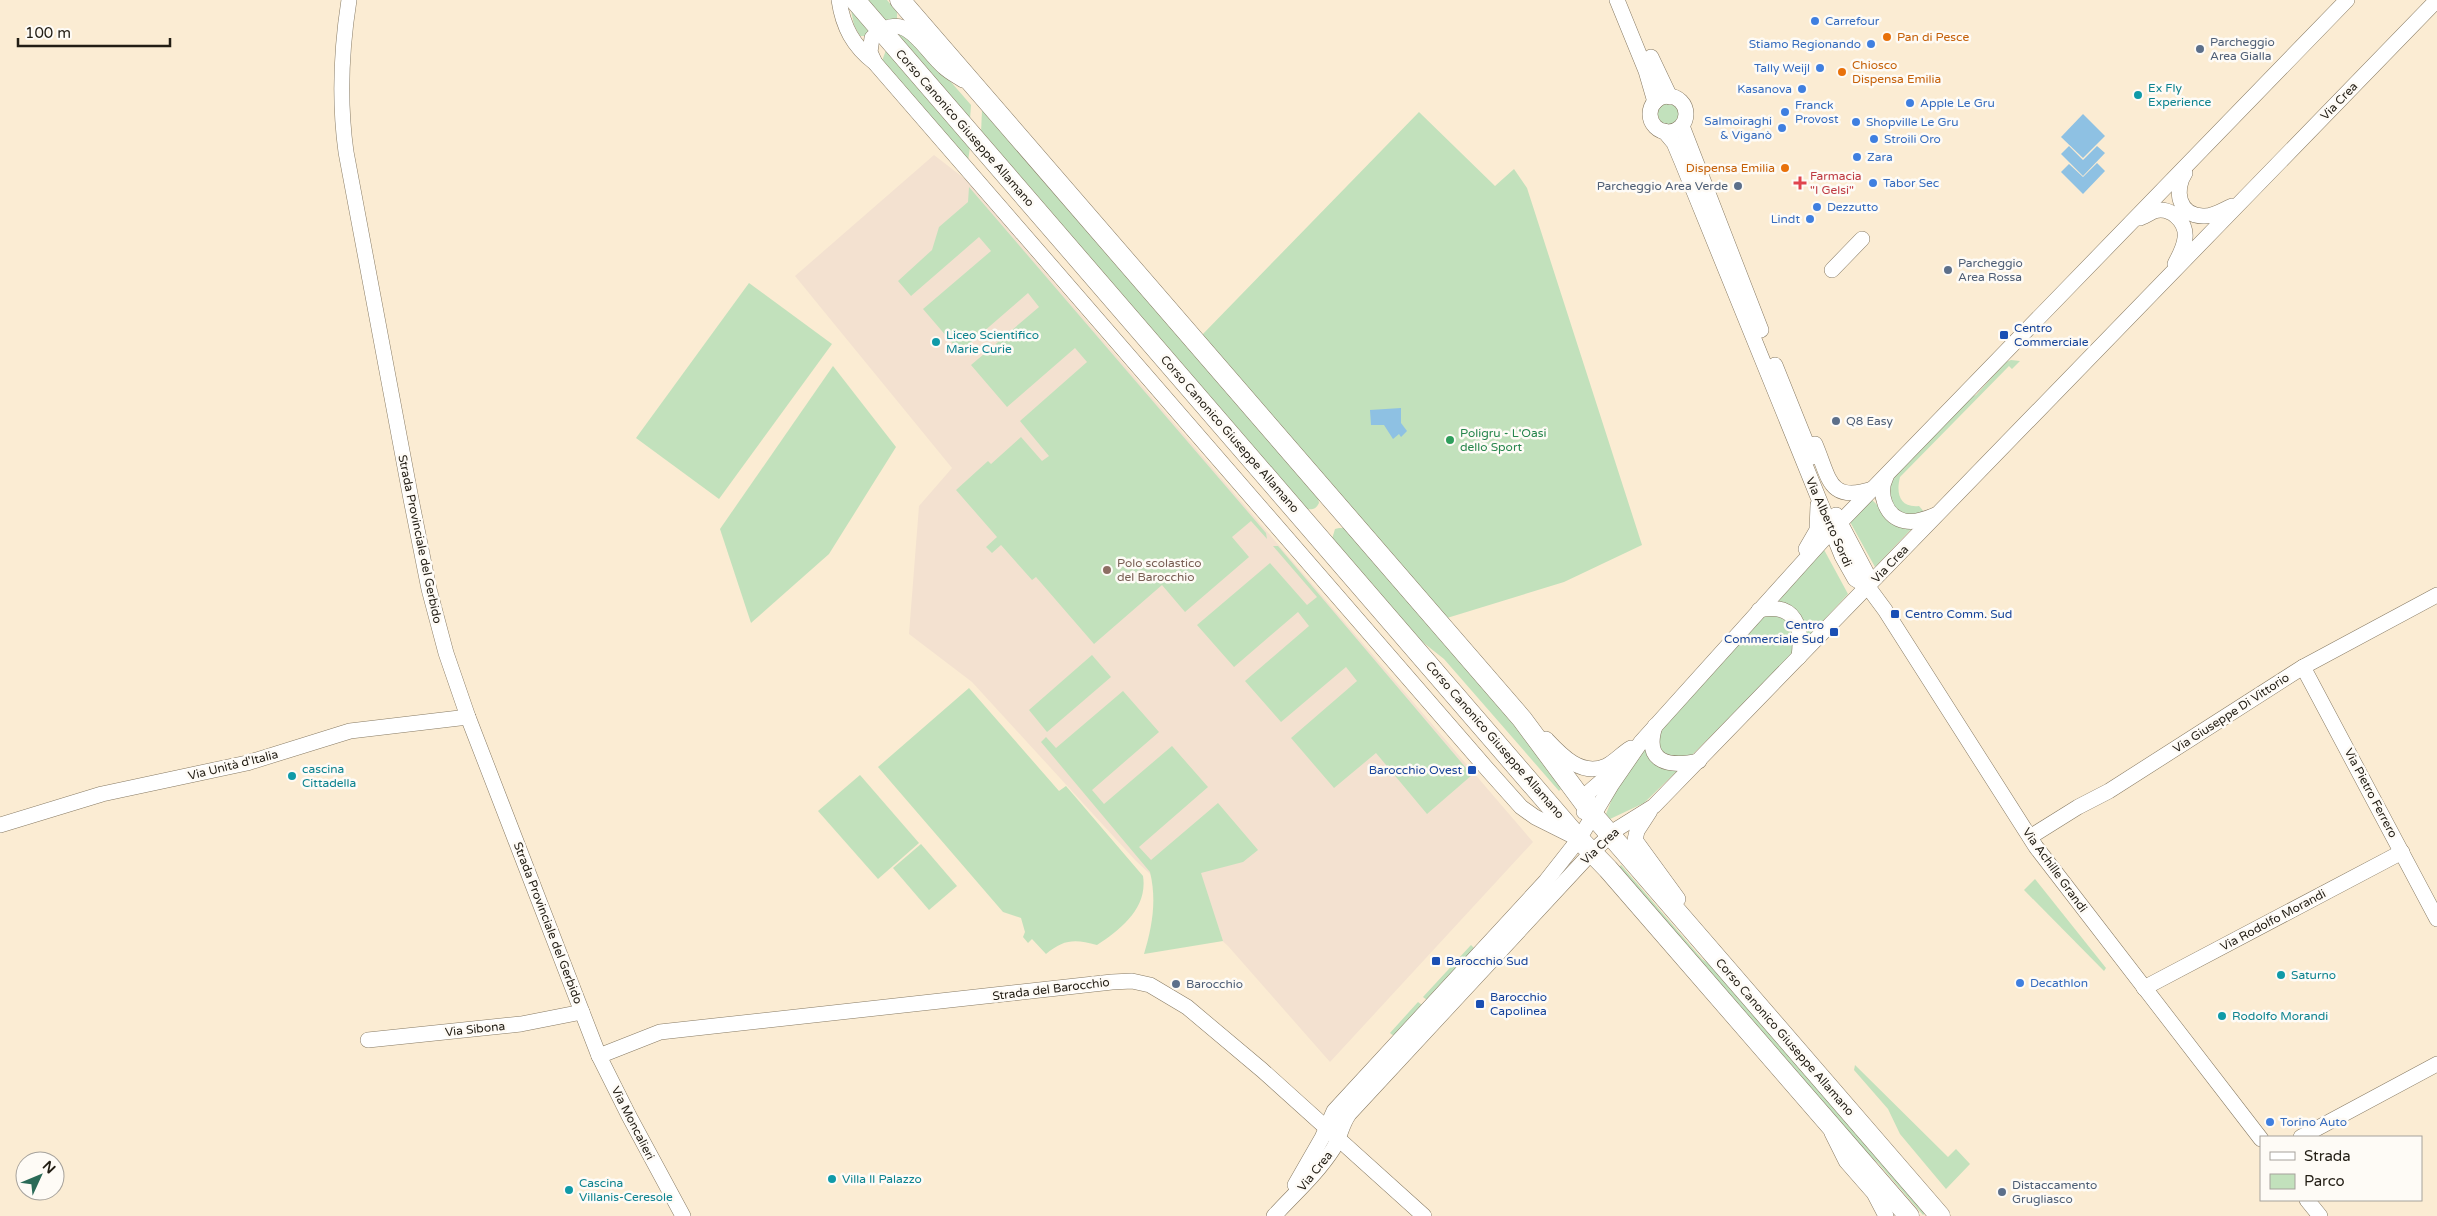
<svg xmlns="http://www.w3.org/2000/svg" width="2437" height="1216" font-family="'Varela Round',sans-serif">
<style>
.education{fill:#f3e1d0}
.green{fill:#c2e1bc}
.water{fill:#8ec1e3}
.lines{fill:none;stroke-linecap:round;stroke-linejoin:round}
.minor-casing{stroke:#877a63;stroke-width:16}
.major-casing{stroke:#877a63;stroke-width:21}
.minor{stroke:#fff;stroke-width:15}
.major{stroke:#fff;stroke-width:20}
.shop-dot{fill:#3f7fe0;stroke:#fefbf6;stroke-width:2}
.food-dot{fill:#e8710a;stroke:#fefbf6;stroke-width:2}
.service-dot{fill:#5c6f8a;stroke:#fefbf6;stroke-width:2}
.culture-dot{fill:#0f9aa8;stroke:#fefbf6;stroke-width:2}
.health-dot{fill:#e0444e;stroke:#fefbf6;stroke-width:2}
.transit-dot{fill:#1a4fb4;stroke:#fefbf6;stroke-width:2}
.leisure-dot{fill:#2e9e5b;stroke:#fefbf6;stroke-width:2}
.education-dot{fill:#8d6e63;stroke:#fefbf6;stroke-width:2}
.labels{text-anchor:middle;dominant-baseline:central;stroke-width:5;stroke-linejoin:round;paint-order:stroke}
.shop-label{font-size:12px;fill:#366cbe;stroke:#fefbf6;text-anchor:start}
.food-label{font-size:12px;fill:#c56008;stroke:#fefbf6;text-anchor:start}
.service-label{font-size:12px;fill:#4e5e75;stroke:#fefbf6;text-anchor:start}
.culture-label{font-size:12px;fill:#0d838f;stroke:#fefbf6;text-anchor:start}
.street-label{font-size:12px;fill:#221d14;stroke:#fefbf6}
.health-label{font-size:12px;fill:#be3a42;stroke:#fefbf6;text-anchor:start}
.transit-label{font-size:12px;fill:#164399;stroke:#fefbf6;text-anchor:start}
.leisure-label{font-size:12px;fill:#27864d;stroke:#fefbf6;text-anchor:start}
.education-label{font-size:12px;fill:#785e54;stroke:#fefbf6;text-anchor:start}
</style>
<rect width="100%" height="100%" fill="#fbecd3"/>
<path class="education" d="M934,155L965,179L1533,842L1330,1062L1228,946L1136,861L972,682L909,634L919,506L952,468L795,276Z"/>
<g class="green">
<path d="M866,0H887L897,12V20L885,21Z"/>
<path d="M851,10L870,32L865,36H860L854,25Z"/>
<path d="M893,31L910,35L971,105L970,120Z"/>
<path d="M886,50L970,147L968,161L882,61Z"/>
<circle cx="1669" cy="114" r="11"/>
<path d="M982,110L1318,498L1319,503C1316,509 1313,510 1306,509L981,133Z"/>
<path d="M1419,112L1495,186L1514,169L1527,188L1642,545L1564,582L1447,618L1202,335Z"/>
<path d="M969,187L1266,533L1267,539L1251,521L1232,537L1249,557L1185,612L1162,585L1094,644L1036,577L1032,580L1001,545L992,553L986,547L997,537L956,490L988,461L991,464L1021,437L1042,461L1049,456L1020,421L1087,362L1075,348L1007,407L971,365L1039,307L1028,293L960,352L923,309L991,251L979,237L911,296L898,281L932,250L939,227L968,202Z"/>
<path d="M749,283L832,344L719,499L636,438Z"/>
<path d="M2011,360L2020,361L2012,369L2009,366L1900,477C1896,493 1899,508 1919,506L1926,514L1917,517L1895,510L1887,492L1889,477L1966,399L1976,395L2006,362Z"/>
<path d="M833,366L896,447L829,554L751,623L720,529Z"/>
<path d="M1870,498L1895,522L1915,525L1875,567L1849,520Z"/>
<path d="M1339,528H1344L1517,728L1561,789L1559,791L1444,659L1420,640L1332,539L1335,529Z"/>
<path d="M1273,546H1278L1472,775L1427,814L1376,753L1334,788L1291,738L1357,681L1346,667L1281,722L1245,681L1309,626L1298,612L1234,667L1197,625L1270,563L1307,605L1317,597Z"/>
<path d="M1822,546L1848,594L1807,638L1771,603Z"/>
<path d="M1778,614L1796,629L1792,654L1690,757L1662,755L1656,734L1757,618Z"/>
<path d="M1092,655L1111,677L1047,732L1029,710Z"/>
<path d="M969,688L1059,791L1066,786L1143,876C1148,908 1121,929 1097,945C1075,939 1064,939 1046,954L1032,939L1028,943L1023,937L1025,932L1021,918L1003,912L878,767Z"/>
<path d="M1123,691L1159,732L1092,790L1104,804L1172,746L1208,787L1139,847L1151,860L1218,803L1258,850L1243,862L1201,873L1223,941L1144,954C1152,927 1157,901 1150,872L1041,742L1046,737L1056,748Z"/>
<path d="M1648,740L1680,768L1644,803L1610,819L1606,814L1616,789Z"/>
<path d="M860,775L919,843L878,879L818,811Z"/>
<path d="M921,844L957,886L929,910L893,868Z"/>
<path d="M1621,865L1702,959L1722,973L1928,1210L1923,1215L1878,1163L1856,1143L1617,869Z"/>
<path d="M2035,879L2106,968L2104,971L2024,890Z"/>
<path d="M1471,945L1475,949L1427,1000L1423,997Z"/>
<path d="M1418,1002L1422,1005L1394,1036L1390,1033Z"/>
<path d="M1855,1065L1948,1157L1956,1149L1970,1164L1946,1189L1900,1134L1888,1109L1854,1070Z"/>
</g>
<g class="water">
<path d="M2083,114L2105,136L2083,158L2061,137Z"/>
<path d="M2069,146L2083,160L2097,146L2105,153L2083,176L2061,154Z"/>
<path d="M2097,163L2105,171L2083,194L2061,172L2069,164L2083,177Z"/>
<path d="M1401,408V423L1407,431L1401,437L1399,434L1393,439L1384,425H1371L1370,410Z"/>
</g>
<g class="lines">
<defs>
<g id="minor">
<path d="M349,0C341,51 339,101 346,152L411,499L429,589L446,653L468,717L599,1056L629,1116L683,1216"/>
<path d="M839,0C843,27 853,46 875,63L1488,770L1521,807L1535,817L1573,836"/>
<path d="M1617,0L1646,71L1655,102"/>
<path d="M1651,57L1670,97"/>
<path d="M875,63L870,52L872,38C905,6 921,47 944,67C949,72 957,76 963,80"/>
<circle cx="1668" cy="114" r="18"/>
<path d="M1682,126L1761,330"/>
<path d="M1664,131L1674,143L1682,162L1842,556L1855,579L1868,587L1885,610L2036,847L2261,1139"/>
<path d="M2185,173C2174,189 2178,216 2203,216C2213,217 2223,210 2232,206"/>
<path d="M2140,218C2145,216 2150,213 2154,211C2171,206 2187,222 2185,238C2184,248 2179,256 2175,264"/>
<path d="M1832,270L1862,239"/>
<path d="M1775,365L1812,457"/>
<path d="M1815,444C1830,479 1828,503 1873,489"/>
<path d="M1886,477C1878,493 1885,517 1905,521C1916,523 1926,519 1935,515"/>
<path d="M1836,515L1866,572L1868,587"/>
<path d="M1806,549L1817,530L1818,505"/>
<path d="M1759,610C1796,602 1803,627 1799,657"/>
<path d="M2303,667L2437,919"/>
<path d="M1655,726C1643,764 1670,767 1699,761"/>
<path d="M1546,739C1561,755 1581,777 1606,766C1615,762 1622,753 1631,748"/>
<path d="M1650,811L1637,831L1635,840L1678,899"/>
<path d="M1584,812L1589,792L1618,767"/>
<path d="M0,825L102,794L247,763L350,731L468,717"/>
<path d="M2030,837L2078,807L2109,791L2303,667L2437,595"/>
<path d="M2144,988L2402,852"/>
<path d="M368,1040L521,1024L582,1012"/>
<path d="M599,1056L660,1032L1112,982L1132,981L1150,985L1187,1007L1262,1070L1424,1216"/>
<path d="M1832,1133L1846,1161L1874,1193L1886,1216"/>
<path d="M2301,1137L2437,1064"/>
<path d="M1295,1185L1322,1138L1334,1111L1546,881L1579,839L1612,784L1641,742L1823,540L2347,0"/>
<path d="M2307,1200L2320,1216"/>
<path d="M1274,1216C1294,1194 1316,1175 1333,1149C1340,1138 1341,1125 1349,1114L1592,852L1617,829L1654,806L2437,0"/>
</g>
<g id="major">
<path d="M855,0L1579,839L1608,869L1909,1216"/>
<path d="M900,0L1522,719L1594,816L1940,1216"/>
</g>
</defs>
<use href="#minor" class="minor-casing"/>
<use href="#major" class="major-casing"/>
<use href="#minor" class="minor"/>
<use href="#major" class="major"/>
</g>
<g class="shop-dot">
<circle cx="1815" cy="21" r="5"/>
<circle cx="1871" cy="44" r="5"/>
<circle cx="1820" cy="68" r="5"/>
<circle cx="1802" cy="89" r="5"/>
<circle cx="1910" cy="103" r="5"/>
<circle cx="1785" cy="112" r="5"/>
<circle cx="1856" cy="122" r="5"/>
<circle cx="1782" cy="128" r="5"/>
<circle cx="1874" cy="139" r="5"/>
<circle cx="1857" cy="157" r="5"/>
<circle cx="1873" cy="183" r="5"/>
<circle cx="1817" cy="207" r="5"/>
<circle cx="1810" cy="219" r="5"/>
<circle cx="2020" cy="983" r="5"/>
<circle cx="2270" cy="1122" r="5"/>
</g>
<g class="food-dot">
<circle cx="1887" cy="37" r="5"/>
<circle cx="1842" cy="72" r="5"/>
<circle cx="1785" cy="168" r="5"/>
</g>
<g class="service-dot">
<circle cx="2200" cy="49" r="5"/>
<circle cx="1738" cy="186" r="5"/>
<circle cx="1948" cy="270" r="5"/>
<circle cx="1836" cy="421" r="5"/>
<circle cx="1176" cy="984" r="5"/>
<circle cx="2002" cy="1192" r="5"/>
</g>
<g class="culture-dot">
<circle cx="2138" cy="95" r="5"/>
<circle cx="936" cy="342" r="5"/>
<circle cx="292" cy="776" r="5"/>
<circle cx="2281" cy="975" r="5"/>
<circle cx="2222" cy="1016" r="5"/>
<circle cx="832" cy="1179" r="5"/>
<circle cx="569" cy="1190" r="5"/>
</g>
<path class="health-dot" d="M1797.5 175.5h5v5h5v5h-5v5h-5v-5h-5v-5h5z"/>
<g class="transit-dot">
<rect x="1999" y="330" width="10" height="10" rx="2.5"/>
<rect x="1890" y="609" width="10" height="10" rx="2.5"/>
<rect x="1829" y="627" width="10" height="10" rx="2.5"/>
<rect x="1467" y="765" width="10" height="10" rx="2.5"/>
<rect x="1431" y="956" width="10" height="10" rx="2.5"/>
<rect x="1475" y="999" width="10" height="10" rx="2.5"/>
</g>
<circle class="leisure-dot" cx="1450" cy="440" r="5"/>
<circle class="education-dot" cx="1107" cy="570" r="5"/>
<g class="labels">
<g class="shop-label">
<text x="1825" y="21">Carrefour</text>
<text x="1861" y="44" text-anchor="end">Stiamo Regionando</text>
<text x="1810" y="68" text-anchor="end">Tally Weijl</text>
<text x="1792" y="89" text-anchor="end">Kasanova</text>
<text x="1920" y="103">Apple Le Gru</text>
<text x="1795" y="105">Franck<tspan x="1795" dy="14">Provost</tspan></text>
<text x="1772" y="121" text-anchor="end">Salmoiraghi<tspan x="1772" dy="14">&amp; Viganò</tspan></text>
<text x="1866" y="122">Shopville Le Gru</text>
<text x="1884" y="139">Stroili Oro</text>
<text x="1867" y="157">Zara</text>
<text x="1883" y="183">Tabor Sec</text>
<text x="1827" y="207">Dezzutto</text>
<text x="1800" y="219" text-anchor="end">Lindt</text>
<text x="2030" y="983">Decathlon</text>
<text x="2280" y="1122">Torino Auto</text>
</g>
<g class="food-label">
<text x="1897" y="37">Pan di Pesce</text>
<text x="1852" y="65">Chiosco<tspan x="1852" dy="14">Dispensa Emilia</tspan></text>
<text x="1775" y="168" text-anchor="end">Dispensa Emilia</text>
</g>
<g class="service-label">
<text x="2210" y="42">Parcheggio<tspan x="2210" dy="14">Area Gialla</tspan></text>
<text x="1728" y="186" text-anchor="end">Parcheggio Area Verde</text>
<text x="1958" y="263">Parcheggio<tspan x="1958" dy="14">Area Rossa</tspan></text>
<text x="1846" y="421">Q8 Easy</text>
<text x="1186" y="984">Barocchio</text>
<text x="2012" y="1185">Distaccamento<tspan x="2012" dy="14">Grugliasco</tspan></text>
</g>
<g class="culture-label">
<text x="2148" y="88">Ex Fly<tspan x="2148" dy="14">Experience</tspan></text>
<text x="946" y="335">Liceo Scientifico<tspan x="946" dy="14">Marie Curie</tspan></text>
<text x="302" y="769">cascina<tspan x="302" dy="14">Cittadella</tspan></text>
<text x="2291" y="975">Saturno</text>
<text x="2232" y="1016">Rodolfo Morandi</text>
<text x="842" y="1179">Villa Il Palazzo</text>
<text x="579" y="1183">Cascina<tspan x="579" dy="14">Villanis-Ceresole</tspan></text>
</g>
<g class="street-label">
<text transform="translate(2339 101) rotate(-46)">Via Crea</text>
<text transform="translate(965 128) rotate(49)">Corso Canonico Giuseppe Allamano</text>
<text transform="translate(1230 434) rotate(49)">Corso Canonico Giuseppe Allamano</text>
<text transform="translate(1829 522) rotate(66)">Via Alberto Sordi</text>
<text transform="translate(420 539) rotate(78)">Strada Provinciale del Gerbido</text>
<text transform="translate(1890 564) rotate(-46)">Via Crea</text>
<text transform="translate(2231 713) rotate(-33)">Via Giuseppe Di Vittorio</text>
<text transform="translate(1495 740) rotate(49)">Corso Canonico Giuseppe Allamano</text>
<text transform="translate(233 765) rotate(-14)">Via Unità d'Italia</text>
<text transform="translate(2371 793) rotate(62)">Via Pietro Ferrero</text>
<text transform="translate(1600 846) rotate(-43)">Via Crea</text>
<text transform="translate(2055 870) rotate(54)">Via Achille Grandi</text>
<text transform="translate(2273 920) rotate(-28)">Via Rodolfo Morandi</text>
<text transform="translate(548 923) rotate(69)">Strada Provinciale del Gerbido</text>
<text transform="translate(1051 989) rotate(-7)">Strada del Barocchio</text>
<text transform="translate(475 1029) rotate(-6)">Via Sibona</text>
<text transform="translate(1785 1037) rotate(49)">Corso Canonico Giuseppe Allamano</text>
<text transform="translate(633 1123) rotate(63)">Via Moncalieri</text>
<text transform="translate(1315 1171) rotate(-51)">Via Crea</text>
</g>
<g class="health-label">
<text x="1810" y="176">Farmacia<tspan x="1810" dy="14">"I Gelsi"</tspan></text>
</g>
<g class="transit-label">
<text x="2014" y="328">Centro<tspan x="2014" dy="14">Commerciale</tspan></text>
<text x="1905" y="614">Centro Comm. Sud</text>
<text x="1824" y="625" text-anchor="end">Centro<tspan x="1824" dy="14">Commerciale Sud</tspan></text>
<text x="1462" y="770" text-anchor="end">Barocchio Ovest</text>
<text x="1446" y="961">Barocchio Sud</text>
<text x="1490" y="997">Barocchio<tspan x="1490" dy="14">Capolinea</tspan></text>
</g>
<g class="leisure-label">
<text x="1460" y="433">Poligru - L'Oasi<tspan x="1460" dy="14">dello Sport</tspan></text>
</g>
<g class="education-label">
<text x="1117" y="563">Polo scolastico<tspan x="1117" dy="14">del Barocchio</tspan></text>
</g>
</g>
<rect x="2260" y="1136" width="162" height="65" fill="#fefbf6" stroke="#a6a29c"/>
<rect x="2270" y="1152" width="25" height="8" fill="#ffffff" stroke="#a6a29c"/>
<text x="2304" y="1161" font-size="15" fill="#221d14">Strada</text>
<rect x="2270" y="1174" width="25" height="15" fill="#c2e1bc" stroke="#a6a29c"/>
<text x="2304" y="1186" font-size="15" fill="#221d14">Parco</text>
<g transform="translate(40 1176) rotate(46)"><circle r="24" fill="#fefbf6" stroke="#a6a29c"/>
<path d="M0-4L9 19L0 12L-9 19Z" fill="#2a6a57"/>
<text y="-8" font-size="14" font-weight="bold" text-anchor="middle" fill="#221d14">N</text>
</g>
<path d="M18 38v8h152v-8" fill="none" stroke="#221d14" stroke-width="2.5"/>
<text x="25" y="38" font-size="15" fill="#221d14" stroke="#fefbf6" stroke-width="4" paint-order="stroke">100 m</text>
</svg>
